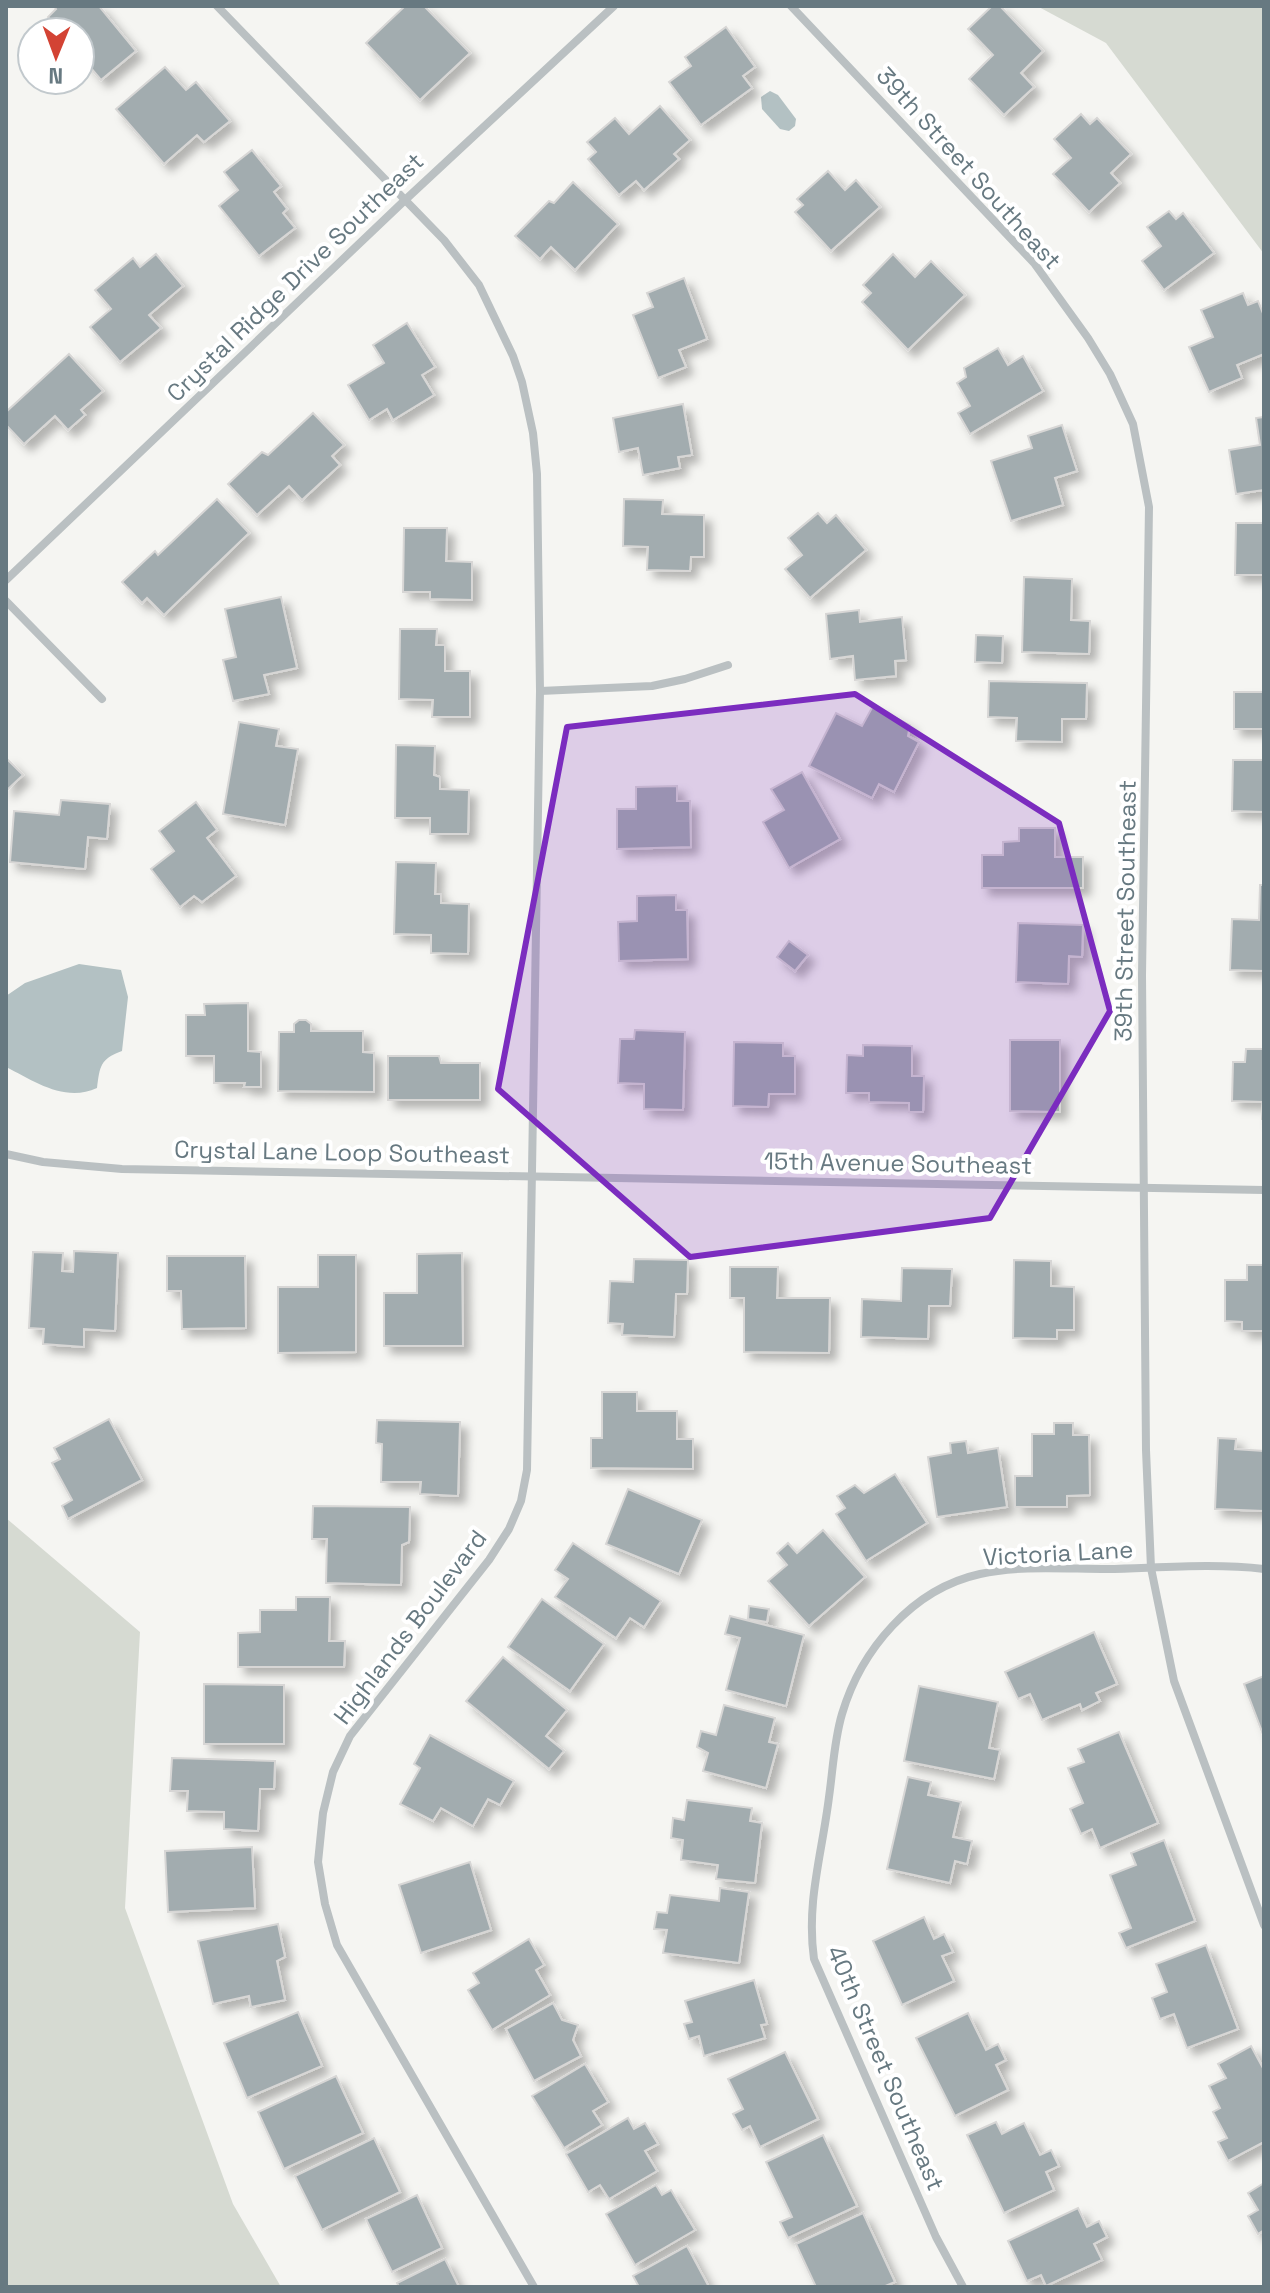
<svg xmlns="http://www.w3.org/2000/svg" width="1270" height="2293" font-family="'Space Grotesk',sans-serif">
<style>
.green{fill:#d6dad2}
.water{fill:#b3c1c3}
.building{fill:#a2acaf;stroke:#d7d6d5;stroke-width:2;filter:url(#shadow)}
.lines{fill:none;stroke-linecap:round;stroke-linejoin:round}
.street{stroke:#bac0c2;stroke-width:8}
.marked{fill:#7b2cbf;fill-opacity:0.2;stroke:#7b2cbf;stroke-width:6;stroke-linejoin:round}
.labels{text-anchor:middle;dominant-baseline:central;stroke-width:8;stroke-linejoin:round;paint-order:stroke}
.street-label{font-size:24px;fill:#677981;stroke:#fff}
</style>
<defs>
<filter id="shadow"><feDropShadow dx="7" dy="7" stdDeviation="4" flood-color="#0004"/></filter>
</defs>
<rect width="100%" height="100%" fill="#f5f5f2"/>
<g class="green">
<path d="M1037,6H1264V254L1106,43Z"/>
<path d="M6,1518L140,1632L125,1908L233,2204L281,2287H6Z"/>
</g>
<g class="water">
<path d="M770,91L778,95L796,119L795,126L789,131L780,129L762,109L761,97Z"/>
<path d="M79,964L121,970L128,997L122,1051C100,1059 100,1066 97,1088C65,1103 34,1081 6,1067V996L25,983Z"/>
</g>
<g class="building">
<path d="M54,6H99L136,51L101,80L80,55V32H61L48,17L56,9Z"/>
<path d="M405,6H424L470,53L420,100L366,43Z"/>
<path d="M992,6H1000L1043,51L1021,73L1034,87L1004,115L969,79L993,55L968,29Z"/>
<path d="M726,27L755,67L743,76L752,88L701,125L669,82L691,66L685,57Z"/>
<path d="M165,67L186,90L196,82L230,121L204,142L197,135L164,164L116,109Z"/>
<path d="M660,106L690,140L674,154L679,159L644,190L636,181L619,195L588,159L596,152L587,142L615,118L629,134Z"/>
<path d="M1081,114L1090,124L1097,118L1131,154L1111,173L1120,183L1089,212L1053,174L1071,158L1054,139Z"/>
<path d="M252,150L281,186L274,192L287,209L283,213L295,228L259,256L219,206L238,190L224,172Z"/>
<path d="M828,171L845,190L856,180L880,207L831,251L795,212L803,205L797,199Z"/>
<path d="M573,182L618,224L575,270L551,247L540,259L515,236L549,201L554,203Z"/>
<path d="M1169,211L1176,219L1183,213L1214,253L1164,290L1142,261L1161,246L1147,227Z"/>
<path d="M156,254L183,286L149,315L161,328L120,362L90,327L111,309L95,290L133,258L140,267Z"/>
<path d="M893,254L915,277L931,261L965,295L908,350L862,302L871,293L863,285Z"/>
<path d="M684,278L707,339L679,350L686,367L658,378L633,315L653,307L647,293Z"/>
<path d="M1243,293L1248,305L1258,301L1264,316V354L1237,365L1242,378L1209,392L1189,347L1213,337L1201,310Z"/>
<path d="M407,323L435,367L422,375L434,395L393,420L387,409L369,420L348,385L384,363L373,345Z"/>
<path d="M998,348L1008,365L1023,356L1043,391L970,434L958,413L970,406L957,383L966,377L964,368Z"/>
<path d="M69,354L103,391L81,410L85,415L68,430L55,416L24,444L6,425V412Z"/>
<path d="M683,404L692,455L678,457L680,468L643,475L638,448L619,452L613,418Z"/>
<path d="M313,413L344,445L332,456L340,465L302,500L289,486L257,515L228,484L262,452L268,455Z"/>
<path d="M1264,417V490L1236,494L1229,450L1260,445L1256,418Z"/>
<path d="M1062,425L1077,471L1055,478L1063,505L1011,521L991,461L1032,448L1028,436Z"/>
<path d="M217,499L249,533L164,615L147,598L142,603L122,582L155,551L158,555Z"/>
<path d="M624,499L663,500L662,514L704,515V557H691L690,571L647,570L648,547L623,546Z"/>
<path d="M818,513L827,523L836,515L866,550L810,598L785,569L802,555L788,538Z"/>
<path d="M1236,523H1264V613L1263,575H1235Z"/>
<path d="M404,528H447L446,561L472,562V600L430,599V592H403Z"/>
<path d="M1024,577L1072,579L1071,620L1090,621L1089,654L1022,652Z"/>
<path d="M281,597L297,668L264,675L269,694L233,701L223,660L236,657L225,609Z"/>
<path d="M859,610L860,622L902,617L906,660L895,661L896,676L855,680L853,656L830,659L826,614Z"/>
<path d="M400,629H437L436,645H445V671H470V717H432L433,700L399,699Z"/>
<path d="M976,635L1003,636L1002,663L975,662Z"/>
<path d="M1264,679V729H1234V692H1264Z"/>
<path d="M989,681L1087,683L1086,719H1062V742L1016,741L1017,718L988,717Z"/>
<path d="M873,706L910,725L908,736L919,742L894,792L879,784L872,798L809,766L836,713L862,726Z"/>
<path d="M239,722L279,729L276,746L298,749L285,825L223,814Z"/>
<path d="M396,745L435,746L434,775L440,777V789L469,790L468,834H430V818H395Z"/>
<path d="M6,758L23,775L6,791Z"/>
<path d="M1233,760H1264V812L1232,811Z"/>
<path d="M802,772L840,839L789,868L763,822L784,810L771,789Z"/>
<path d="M677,786V801H690L691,847L617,849V809H636V787Z"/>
<path d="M61,800L110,804L107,839L88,837L85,869L10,862L14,811L59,815Z"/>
<path d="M196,802L217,830L207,838L236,876L202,902L194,896L180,907L151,869L174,851L159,831Z"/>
<path d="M1019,828H1055V857H1083V888H982V855H1003V842L1019,841Z"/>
<path d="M396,862L436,863L435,894H441V903L469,904L468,954L431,953V935L394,934Z"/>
<path d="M1260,885H1264V971L1230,970L1232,919L1259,920Z"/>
<path d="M676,895V910H687L688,959L619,961L618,922L637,921V896Z"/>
<path d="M1018,923L1083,925L1082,957L1069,956L1068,984L1016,982Z"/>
<path d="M789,941L808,955L795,971L777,957Z"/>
<path d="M248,1003V1051L261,1052V1087H244L245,1083H214V1056H186V1015H205L204,1004Z"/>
<path d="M299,1020H306L311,1024V1031H363V1052L374,1053V1092L278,1091L279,1032H294V1024Z"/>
<path d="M635,1030L685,1032L683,1110L644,1109V1084L618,1083L620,1039H634Z"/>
<path d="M1010,1040H1060V1112L1010,1111Z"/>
<path d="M734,1042L783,1043V1056H795V1094H769L768,1107L733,1106Z"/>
<path d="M863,1045L912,1046V1076H924L923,1112H909V1103L869,1102V1093H846L847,1055L863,1056Z"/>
<path d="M1246,1049H1264V1119H1262L1263,1102L1232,1101L1233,1062H1245Z"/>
<path d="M388,1056H439L441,1063H480V1100H388Z"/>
<path d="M74,1251L118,1253L115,1331L84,1329V1347L43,1344L44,1329L29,1328L33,1252L63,1253L62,1271L73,1272Z"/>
<path d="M462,1253L463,1346H384V1293H417V1254Z"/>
<path d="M318,1255H356V1352L278,1353V1287H318Z"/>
<path d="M167,1256H245L246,1328L182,1329L181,1291H167Z"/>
<path d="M634,1259L688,1260L687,1294H676L674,1337L622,1335L623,1324L608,1323L610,1281L633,1282Z"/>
<path d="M1014,1260L1051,1261V1286L1074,1287V1330H1057V1339L1013,1338Z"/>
<path d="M1247,1265H1264V1331H1242V1322L1225,1321V1280H1247Z"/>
<path d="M730,1267H778L777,1298H830L829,1353L744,1352V1298H730Z"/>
<path d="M902,1268L952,1269L950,1306H929L928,1339L861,1337L862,1299L901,1301Z"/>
<path d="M602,1392H637V1411H677V1439H693V1469L591,1468V1438H602Z"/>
<path d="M109,1419L142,1480L68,1519L62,1506L72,1500L52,1463L60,1459L54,1448Z"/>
<path d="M377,1420L460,1422L458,1496L420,1494L421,1482H381L382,1444L376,1443Z"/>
<path d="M1054,1423H1073V1435H1089L1090,1495L1067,1496V1507H1015V1476H1032V1434H1054Z"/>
<path d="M1218,1438L1236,1439L1235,1449L1264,1451V1511L1215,1509Z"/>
<path d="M966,1441L968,1453L998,1448L1007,1507L937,1517L928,1457L951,1453L950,1443Z"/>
<path d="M895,1474L927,1523L866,1561L836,1514L845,1508L837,1496L855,1485L864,1493Z"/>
<path d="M628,1489L702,1520L679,1574L606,1544Z"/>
<path d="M313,1506L410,1507L409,1542L402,1545L401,1585L326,1583L327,1539H312Z"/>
<path d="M823,1530L865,1577L809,1626L768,1581L787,1565L777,1553L788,1543L797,1553Z"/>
<path d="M573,1543L661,1601L644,1627L630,1618L616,1638L555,1597L568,1579L555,1570Z"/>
<path d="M296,1597H330L329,1641H345L344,1667H238V1633L260,1632V1610H296Z"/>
<path d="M542,1599L604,1644L570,1691L508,1647Z"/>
<path d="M749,1606L769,1609L767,1622L748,1619Z"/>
<path d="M730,1616L804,1635L786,1706L726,1690L740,1638L725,1634Z"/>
<path d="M1094,1632L1117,1684L1096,1693L1100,1701L1082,1710L1080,1704L1042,1720L1030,1694L1018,1699L1005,1672Z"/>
<path d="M503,1657L567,1710L546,1736L564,1751L549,1769L466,1701Z"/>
<path d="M1264,1676V1737L1244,1684Z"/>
<path d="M204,1684L284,1685V1744H204Z"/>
<path d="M919,1686L998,1702L989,1748L1000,1750L994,1779L904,1761Z"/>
<path d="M724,1705L775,1718L769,1742L778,1744L766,1788L703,1771L708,1753L697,1747L701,1731L716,1735Z"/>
<path d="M1119,1732L1158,1823L1100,1848L1092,1829L1081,1834L1070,1809L1083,1803L1068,1768L1084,1762L1078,1749Z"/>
<path d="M430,1735L514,1781L500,1805L488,1799L473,1826L441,1808L433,1821L400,1804L420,1768L414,1764Z"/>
<path d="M172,1758L275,1761L274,1789H260L258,1831L224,1829V1812L187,1811L188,1791H170Z"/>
<path d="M908,1777L931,1782L928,1795L961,1802L953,1837L972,1841L967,1864L955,1861L950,1883L887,1869Z"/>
<path d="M687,1800L752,1808L750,1821L762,1823L755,1883L716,1879L718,1865L681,1860L683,1840L671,1838L673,1818L684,1820Z"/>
<path d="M1164,1840L1195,1921L1126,1948L1119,1933L1131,1928L1110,1875L1136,1865L1131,1853Z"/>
<path d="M252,1847L255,1908L168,1912L165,1851Z"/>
<path d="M470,1862L491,1930L421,1953L399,1885Z"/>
<path d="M720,1888L749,1892L739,1963L663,1953L667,1930L654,1929L657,1912L667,1913L670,1895L719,1901Z"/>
<path d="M924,1917L934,1939L944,1934L953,1952L942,1956L954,1981L902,2005L873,1941Z"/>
<path d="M278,1924L285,1957L277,1961L285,2000L251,2007L249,1996L213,2004L198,1941Z"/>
<path d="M529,1939L544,1965L536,1970L550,1995L492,2030L468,1990L479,1983L473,1973Z"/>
<path d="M1206,1945L1238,2029L1187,2048L1174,2014L1160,2019L1152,1998L1167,1992L1156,1964Z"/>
<path d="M754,1980L767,2024L761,2025L765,2038L704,2056L699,2036L689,2039L684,2024L692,2022L685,2001Z"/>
<path d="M553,2003L562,2020L578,2025L573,2040L581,2056L534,2081L506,2029Z"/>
<path d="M298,2012L322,2066L247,2098L224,2043Z"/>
<path d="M968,2013L986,2050L998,2044L1006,2060L996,2065L1008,2090L955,2116L916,2038Z"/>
<path d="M1251,2046L1264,2070V2142L1228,2161L1218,2142L1227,2138L1213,2112L1220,2108L1209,2086L1226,2078L1218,2064Z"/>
<path d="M785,2052L818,2119L760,2147L750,2126L742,2130L733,2114L743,2109L728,2079Z"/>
<path d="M585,2064L608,2102L593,2111L602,2125L564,2148L532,2096Z"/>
<path d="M336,2076L363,2133L284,2169L258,2112Z"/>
<path d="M628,2118L634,2129L645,2123L658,2144L645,2151L657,2171L609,2199L600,2185L588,2192L566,2154Z"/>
<path d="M996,2122L1002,2134L1024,2123L1040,2155L1051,2150L1059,2166L1046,2172L1054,2190L1004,2213L967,2135Z"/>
<path d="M823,2135L857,2206L788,2238L780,2222L792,2217L766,2162Z"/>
<path d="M374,2138L400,2192L322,2230L295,2176Z"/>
<path d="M1264,2183V2230L1258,2234L1248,2216L1258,2210L1248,2193Z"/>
<path d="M656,2185L662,2195L671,2190L695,2230L635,2265L606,2214Z"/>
<path d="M417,2195L442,2248L392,2272L366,2219Z"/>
<path d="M1078,2208L1087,2227L1099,2221L1107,2237L1094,2244L1102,2260L1046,2286L1041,2275L1027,2281L1008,2241Z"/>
<path d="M863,2213L895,2282L883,2287H816L796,2244Z"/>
<path d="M687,2246L709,2287H639L633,2276Z"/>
<path d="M445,2259L459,2287H399L397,2283Z"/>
</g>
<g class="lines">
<g class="street">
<path d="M217,6L444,240L479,285L513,356L522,382L533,433L537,474L540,691L527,1470L521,1501L509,1529L489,1560L350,1736L333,1772L323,1813L318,1862L325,1904L337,1945L534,2287"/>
<path d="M791,6L1034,263L1088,338L1110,374L1133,424L1149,507L1142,975L1146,1450L1151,1568L1174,1681L1264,1925"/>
<path d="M6,580L404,201L614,6"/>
<path d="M6,601L102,699"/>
<path d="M540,691L652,686L685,679L728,665"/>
<path d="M6,1154L43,1162L122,1169L1264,1190"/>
<path d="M963,2287L936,2237L814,1959C806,1902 822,1854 829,1797C833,1769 834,1741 842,1714C861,1650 912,1589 980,1574C1020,1565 1065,1569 1107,1569C1158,1568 1213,1563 1264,1569"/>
</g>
</g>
<path class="marked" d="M855,694L1059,823L1110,1011L990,1218L690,1257L498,1089L567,727Z"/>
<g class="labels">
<g class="street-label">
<text transform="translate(969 168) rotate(48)">39th Street Southeast</text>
<text transform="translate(295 277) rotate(-44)">Crystal Ridge Drive Southeast</text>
<text transform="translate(1125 911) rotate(-89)">39th Street Southeast</text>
<text transform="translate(342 1152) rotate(1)">Crystal Lane Loop Southeast</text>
<text transform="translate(898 1163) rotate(1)">15th Avenue Southeast</text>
<text transform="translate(1058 1553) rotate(-3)">Victoria Lane</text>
<text transform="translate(410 1627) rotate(-53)">Highlands Boulevard</text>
<text transform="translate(886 2068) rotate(67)">40th Street Southeast</text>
</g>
</g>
<rect width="1270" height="2293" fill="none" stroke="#677981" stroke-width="16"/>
<g transform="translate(56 56) rotate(181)"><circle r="38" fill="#ffffff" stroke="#c2c9cd" stroke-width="2"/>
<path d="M0-6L14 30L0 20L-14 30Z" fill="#d34334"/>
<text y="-12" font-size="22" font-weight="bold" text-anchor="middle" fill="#677981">N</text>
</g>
</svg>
